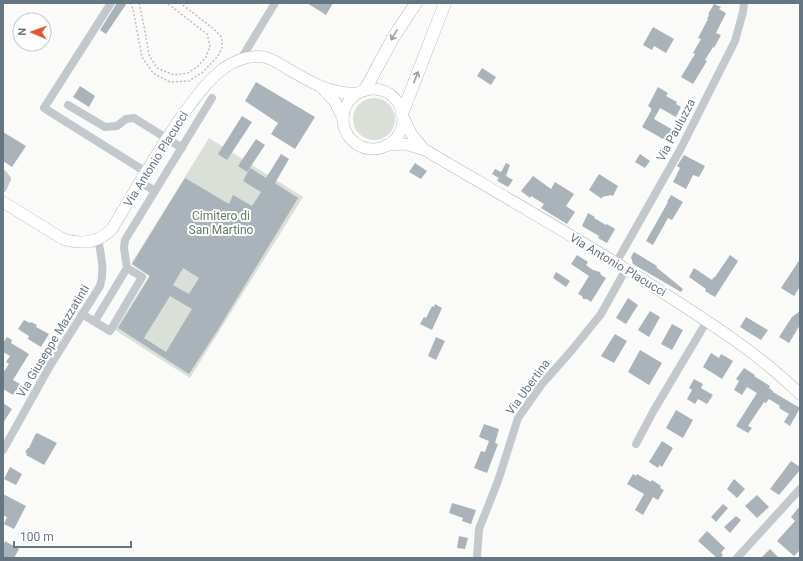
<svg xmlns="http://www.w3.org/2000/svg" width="803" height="561" font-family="Roboto,sans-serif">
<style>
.green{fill:#dadfd7}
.building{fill:#aab3b9;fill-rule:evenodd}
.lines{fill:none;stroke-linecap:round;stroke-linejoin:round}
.major-casing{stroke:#b5babe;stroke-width:12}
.highway-casing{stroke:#b4b9bd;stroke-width:13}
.path{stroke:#bbbfc2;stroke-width:1.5;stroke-dasharray:2 2;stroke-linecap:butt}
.minor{stroke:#c3c8cc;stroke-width:8}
.major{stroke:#fff;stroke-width:11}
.highway{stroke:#fff;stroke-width:12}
.oneway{stroke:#939fa8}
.labels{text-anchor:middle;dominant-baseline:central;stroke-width:4;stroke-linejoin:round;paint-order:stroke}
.street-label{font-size:12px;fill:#657683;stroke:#fff}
.park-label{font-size:12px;fill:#687a64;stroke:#fff}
</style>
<rect width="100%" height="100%" fill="#fafaf8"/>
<g class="green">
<circle cx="374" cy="119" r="21"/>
<path d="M209,138L303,197L190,378L115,330L149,276L131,264Z"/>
</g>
<g class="building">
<path d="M117,3H127L106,34L100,30Z"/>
<path d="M307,3H333L326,15Z"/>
<path d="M714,4L721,7L719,9L726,13L716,33L721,35L714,48L713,47L705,60L707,61L693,84L681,77L695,54L693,53L701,39L698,38L708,19H707L709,15L708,14Z"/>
<path d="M653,27L674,39L666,53L654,46L652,50L643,45Z"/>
<path d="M482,68L496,77L491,85L477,76Z"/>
<path d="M256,82L315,117L295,149L271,134L278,123L245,101Z"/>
<path d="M80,86L95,96L89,107L73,97Z"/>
<path d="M658,87L668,93L666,96L677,102L676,104L681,107L676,117L660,108L654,119L673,130L669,137L666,135L663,139L642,127L651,111V108L648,106Z"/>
<path d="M242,116L252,122L227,160L218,154Z"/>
<path d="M3,132L26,146L12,167L3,161Z"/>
<path d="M256,139L265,145L247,172L238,166Z"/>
<path d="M281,154L289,159L275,183L298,198L219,328L189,374L118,328L150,276L132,264L185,178L229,204L233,195L252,206L261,192L243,181L250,168L266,178ZM183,268L199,278L189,294L173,285ZM170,296L192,309L166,352L144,338Z"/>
<path d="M640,154L650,161L645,168L635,162Z"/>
<path d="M684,155L705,166L699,177L693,175L686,189L673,182L680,168L677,166Z"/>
<path d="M415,163L427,171L421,179L409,172Z"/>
<path d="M506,163L510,165L506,176L513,180L508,187L497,181L499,178L492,174L495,169L501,172Z"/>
<path d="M599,174L618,186L613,196L611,195L602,197V199L589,190Z"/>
<path d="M533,176L551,189L555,182L574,194L566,206L575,212L567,224L541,208L544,204L531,196L530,198L521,191Z"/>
<path d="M671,195L683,202L672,220L668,218L653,245L646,241L668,202H667Z"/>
<path d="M588,213L595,217L594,218L606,225L607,224L615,229L607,243L598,238L599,236L582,226Z"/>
<path d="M634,252L657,266L656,267L683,289L681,292L633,264L631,257Z"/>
<path d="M577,255L588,262L586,265L593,270L600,272L601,275L606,278L591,302L587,299H583L582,296L578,294L589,276L571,264Z"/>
<path d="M730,255L738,261L715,297L705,291L706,289L689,277L694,268L712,280L714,277H715Z"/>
<path d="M800,259V287L794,296L781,288Z"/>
<path d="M556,272L570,281L566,287L553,278Z"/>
<path d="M628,298L638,305L626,324L616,318Z"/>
<path d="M435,304L442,308L432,330L420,324L424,317L426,318L432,306L434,307Z"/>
<path d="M650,311L660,317L649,337L638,330Z"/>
<path d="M800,311V325L789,343L779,337L792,317Z"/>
<path d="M746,317L768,330L761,340L740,327Z"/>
<path d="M24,320L30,323L31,322L37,325L36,327L49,334L41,347L28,339L29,336L18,329Z"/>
<path d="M672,324L683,330L672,350L661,344Z"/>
<path d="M615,334L627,341L614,363L601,356Z"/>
<path d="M7,337L12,340L11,343L29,354L13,380L20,384L13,395L3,389V373L9,364L6,362L10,356L3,352V343Z"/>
<path d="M436,337L445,341L436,360L428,356Z"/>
<path d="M640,350L662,363L649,385L628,372Z"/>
<path d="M711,353L719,358L721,354L733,361L722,379L703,367Z"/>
<path d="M744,368L755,375L754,376L770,386L769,388L773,391V392L800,408L790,426L784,422L789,414L779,408L780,406L769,399L766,403L764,402L748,426L752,428L748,433L736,426L757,393L747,387L742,395L734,390L739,381L736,379Z"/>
<path d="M694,379L703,384L701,388L713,395L707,404L698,399L695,404L687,399L692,390L689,388Z"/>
<path d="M3,403L12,409L3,423Z"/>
<path d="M676,410L693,420L683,438L666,428Z"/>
<path d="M484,424L499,429L495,443L498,444L487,473L474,468L481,451L485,452L489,441L479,437Z"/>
<path d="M37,433L57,443L44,465L26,455L27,453L25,452L28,448H29L35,435Z"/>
<path d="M662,441L673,448L662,467L659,465L658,468L649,462Z"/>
<path d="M791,461L800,467V470L779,495L770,489Z"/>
<path d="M10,467L22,474L16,485L4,479Z"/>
<path d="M633,474L636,476L637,474L651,482L652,480L661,486L660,488L664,490L658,500L653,497L643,515L635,510L644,494L627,484Z"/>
<path d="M734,479L745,489L737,498L727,489Z"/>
<path d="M3,494L26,506L14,529L4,524L7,517L3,515Z"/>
<path d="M757,495L769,507L757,518L745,506Z"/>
<path d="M452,503L476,510L471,524L462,521L463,518L449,513Z"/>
<path d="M723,504L728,508L716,522L711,517Z"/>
<path d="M800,506V550L794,556L777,541L795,521L791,517Z"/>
<path d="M736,516L741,520L730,533L724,527Z"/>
<path d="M707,531L725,548L721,553L723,555L720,558H717L698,541Z"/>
<path d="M459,536L468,538L465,549L457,548Z"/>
<path d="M5,541L19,549L14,558H3V546Z"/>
<path d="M770,549L779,558H761Z"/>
</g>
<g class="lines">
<defs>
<g id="major">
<path d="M323,89L335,102L343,118"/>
<circle cx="373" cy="119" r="30"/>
<path d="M403,117L412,135L423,148"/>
<path d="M387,145L405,144L425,150C503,196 583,241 659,290C709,322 758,353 800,394"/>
<path d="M3,202L63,239C82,245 98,243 112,229C135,190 158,150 184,113C195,98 208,80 224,68C236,60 250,55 264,57C273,59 280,64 288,69C311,82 331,95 358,93"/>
</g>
<g id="highway">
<path d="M365,90L393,38L416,3"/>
<path d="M402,114L445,3"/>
</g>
</defs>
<use href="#major" class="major-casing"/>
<use href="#highway" class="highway-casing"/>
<g class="path">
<path d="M130,3L133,9L142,57L153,73L170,82L189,81L203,72L218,56L222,48V38L214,29L180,3"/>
<path d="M139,3L145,31L149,55L157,68L174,75L188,73L198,66L206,57L210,46L207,34L167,3"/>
</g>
<g class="minor">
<path d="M111,3L44,108L146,172"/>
<path d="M241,59L275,3"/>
<path d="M68,105L105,127L117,126L126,119L134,118L182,148"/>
<path d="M3,174L7,179L3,188"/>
<path d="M140,182L155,191"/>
<path d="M616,263L680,150L735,41L743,12L744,3"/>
<path d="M82,314L110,331L142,277L127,268"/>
<path d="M95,321L127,268L124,248L125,240L212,98"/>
<path d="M636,444L654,410L707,321"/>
<path d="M3,450L51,364L100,286C105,270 101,255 98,239"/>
<path d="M477,558L479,529L498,481L518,418L542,384L572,350L601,314L626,269"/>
<path d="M737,558L800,489"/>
</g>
<use href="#major" class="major"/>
<use href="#highway" class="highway"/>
</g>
<defs><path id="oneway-shaft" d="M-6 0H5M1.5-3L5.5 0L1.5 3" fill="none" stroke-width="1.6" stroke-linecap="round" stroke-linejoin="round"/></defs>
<g class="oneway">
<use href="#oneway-shaft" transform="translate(394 35) rotate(121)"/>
<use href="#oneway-shaft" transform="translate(416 77) rotate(-69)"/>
</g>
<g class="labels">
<g class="street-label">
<text transform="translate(676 130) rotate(-62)">Via Pauluzza</text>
<text transform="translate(156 159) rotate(-58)">Via Antonio Placucci</text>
<text transform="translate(618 265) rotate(31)">Via Antonio Placucci</text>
<text transform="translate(53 341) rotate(-59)">Via Giuseppe Mazzatinti</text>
<text transform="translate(528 387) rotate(-54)">Via Ubertina</text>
</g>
<g class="park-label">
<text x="221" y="216">Cimitero di<tspan x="221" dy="14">San Martino</tspan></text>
</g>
</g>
<rect width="803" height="561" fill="none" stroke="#657683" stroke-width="8"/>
<g transform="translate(32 32) rotate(272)"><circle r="19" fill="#ffffff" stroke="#c1c8cd"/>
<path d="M0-3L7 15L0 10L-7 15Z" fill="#e4572e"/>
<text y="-6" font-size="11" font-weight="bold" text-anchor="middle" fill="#657683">N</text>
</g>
<path d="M14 541v6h117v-6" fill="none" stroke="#657683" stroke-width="2"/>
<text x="20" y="541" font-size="12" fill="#657683" stroke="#ffffff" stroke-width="3" paint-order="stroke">100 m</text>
</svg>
